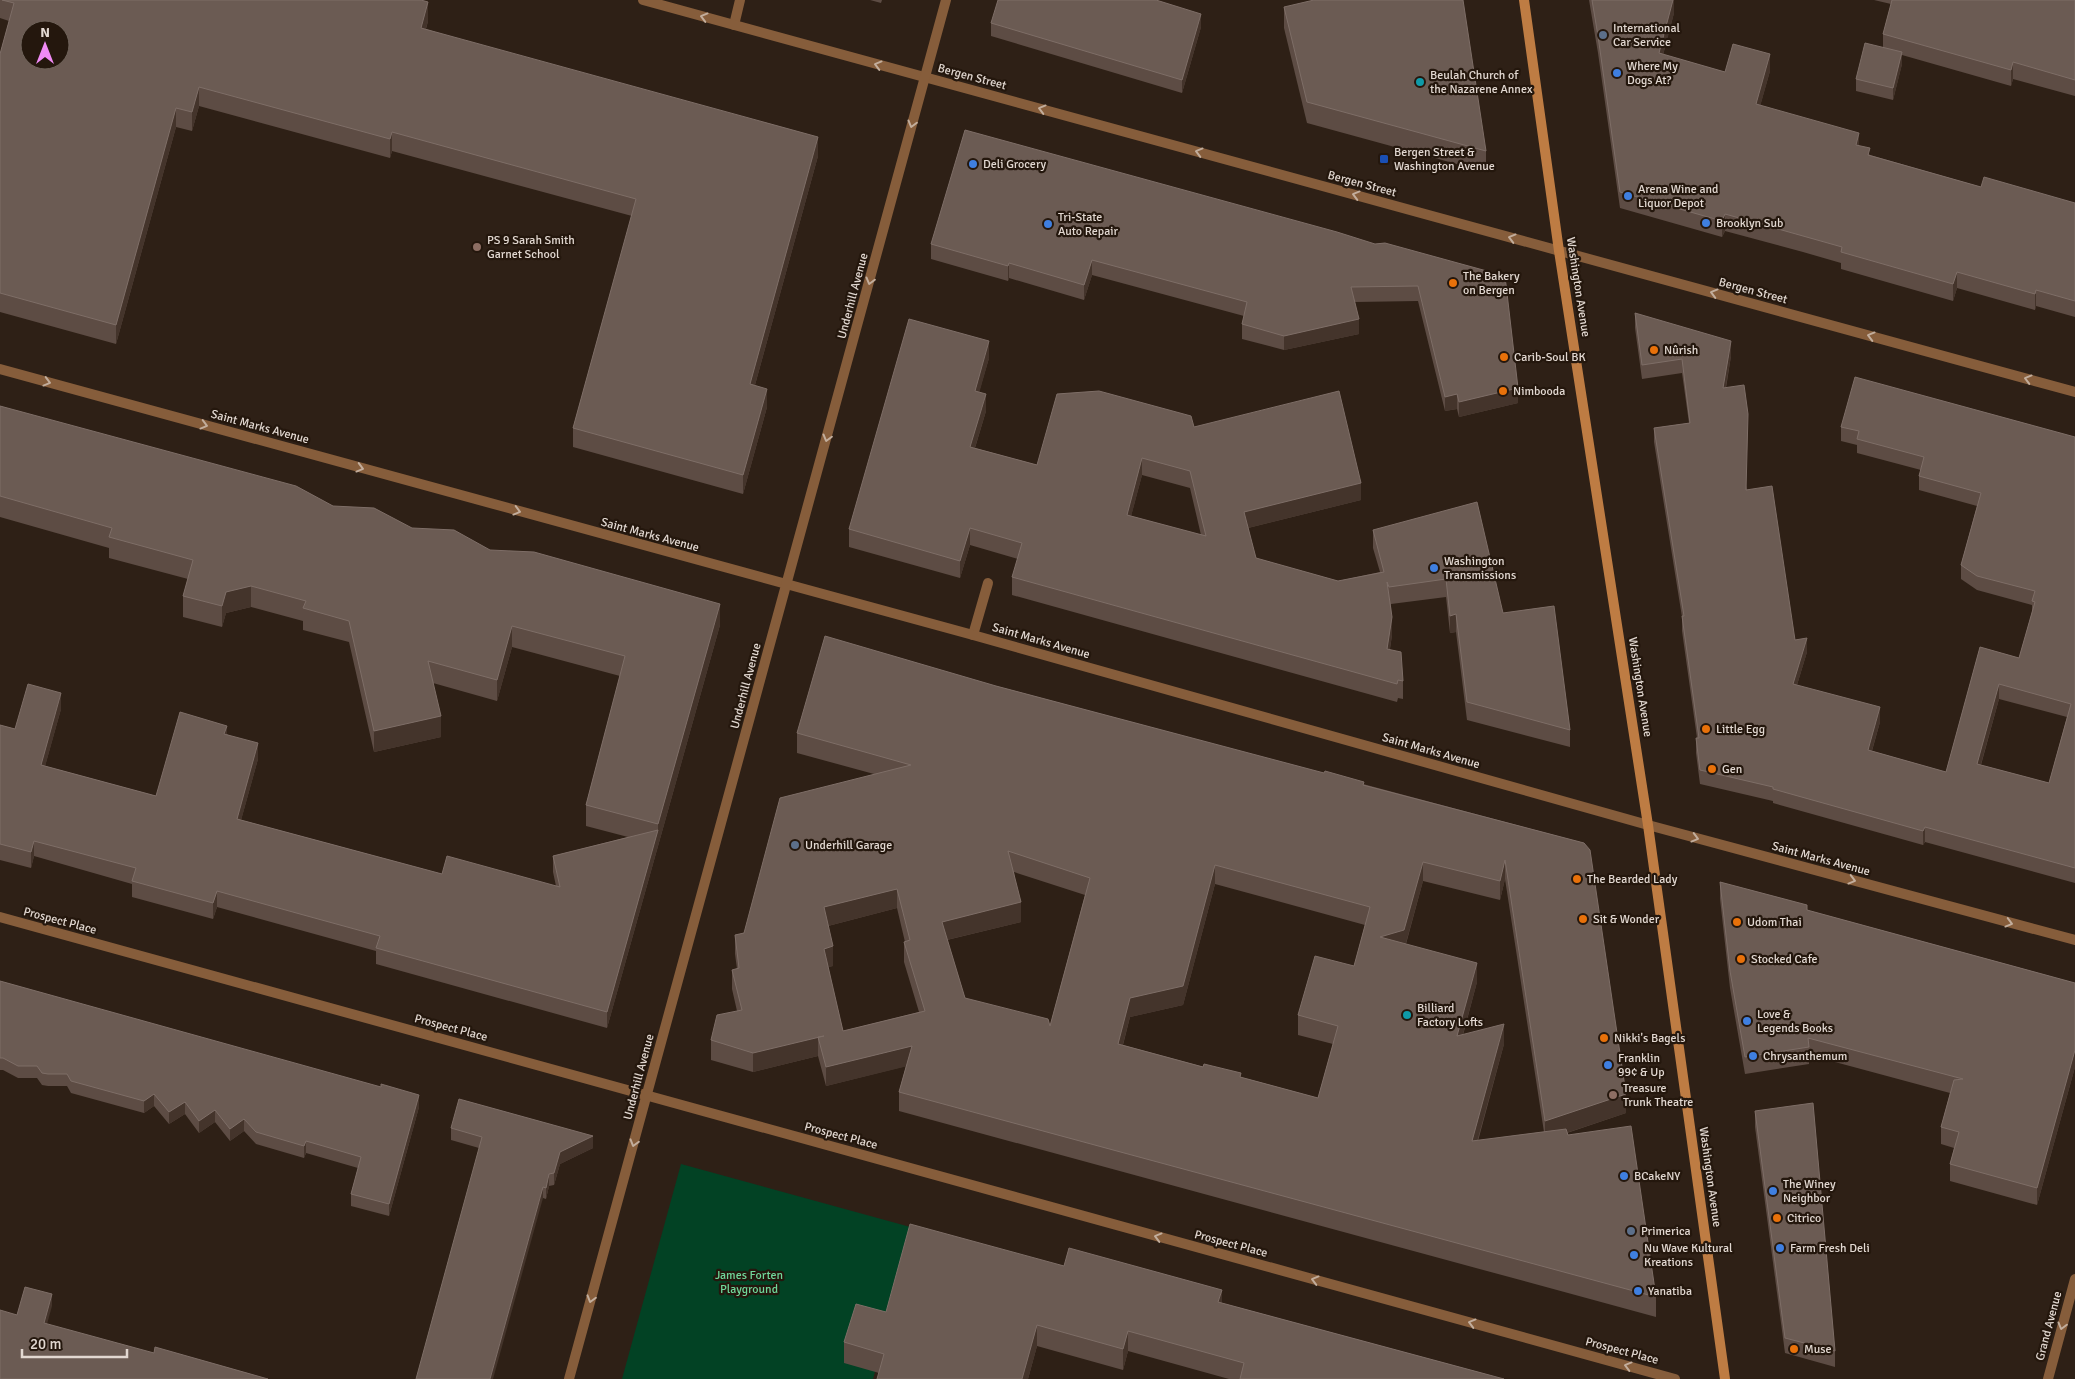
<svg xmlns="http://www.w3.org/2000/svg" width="2075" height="1379" font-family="Signika,sans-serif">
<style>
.green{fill:#024224}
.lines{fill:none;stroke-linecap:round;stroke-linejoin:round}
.service{stroke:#865d3b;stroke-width:10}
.minor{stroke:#865d3b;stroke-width:10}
.secondary{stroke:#be7c43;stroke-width:10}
.wall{fill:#5d4c44;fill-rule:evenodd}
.shaded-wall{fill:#44342b}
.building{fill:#6b5b53;stroke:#7e6e67;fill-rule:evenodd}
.oneway{stroke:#c2ad9c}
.service-dot{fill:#5c6f8a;stroke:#24170d;stroke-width:2}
.shop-dot{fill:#3f7fe0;stroke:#24170d;stroke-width:2}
.culture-dot{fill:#0f9aa8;stroke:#24170d;stroke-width:2}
.transit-dot{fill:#1a4fb4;stroke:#24170d;stroke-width:2}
.education-dot{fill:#8d6e63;stroke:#24170d;stroke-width:2}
.food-dot{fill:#e8710a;stroke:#24170d;stroke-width:2}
.labels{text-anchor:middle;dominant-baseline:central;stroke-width:4.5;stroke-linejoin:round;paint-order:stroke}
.poi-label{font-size:12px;fill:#e2d8d1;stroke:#24170d;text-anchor:start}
.street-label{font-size:12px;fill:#e2d8d1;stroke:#24170d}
.park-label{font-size:12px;fill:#70d79a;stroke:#24170d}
</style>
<rect width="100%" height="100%" fill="#2e2016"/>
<path class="green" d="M681,1164L914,1228L873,1379H622Z"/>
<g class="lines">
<g class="service">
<path d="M734,25L740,0"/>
<path d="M973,635L988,583"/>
</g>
<g class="minor">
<path d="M643,0L2075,392"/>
<path d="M0,369L973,635L1648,825L2075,940"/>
<path d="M0,917L1675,1379"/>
<path d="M569,1379L946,0"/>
<path d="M2048,1379L2075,1279"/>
</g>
<path class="secondary" d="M1524,0L1559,251L1648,825L1725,1379"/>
</g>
<g class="wall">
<path d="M0,0H421L428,21L426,29L818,156L755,385L767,407L743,494L573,447V428L632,216L392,151L390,158L199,106L192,131L176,127L116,344L0,312V54L9,21L0,18Z"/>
<path d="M870,0H882L881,3Z"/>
<path d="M1589,0H1674V13L1663,55L1725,72L1770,71L1760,106L1859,146L1870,155L1981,187L2075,203V317L2036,306L2035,310L1957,288L1953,301L1841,269V263L1803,252L1725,231L1722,237L1620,208L1598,53Z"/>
<path d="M1874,0H2075V96L2013,79L2011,86L1902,55V64L1893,100L1856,91V79L1883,47V34L1891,4Z"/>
<path d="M1284,7L1486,151V172L1307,123L1284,28Z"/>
<path d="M991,23L1201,27L1182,93L991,36Z"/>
<path d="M1385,243L1518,403L1459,417L1457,409L1445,411L1418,301L1355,302L1359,334L1284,350L1242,339V324L1244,316L1092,275L1084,300L1009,278L1008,281L931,259V244H1375Z"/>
<path d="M1635,313L1731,356L1726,388L1747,490L1795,640L1807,652L1797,685L1880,722L1872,751L1946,772L1980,647L2019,658L2032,612V605L1977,590L1961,579V565L1977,506L1919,490V476L1921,470L1857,453V445L1841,441V427L2075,437V883L1925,842L1923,845L1773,803V801L1700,784L1696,753V738H1697L1682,631V617L1654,442V428L1689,423L1682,373L1642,379L1635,328ZM1999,699L2067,717L2049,783L1981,765Z"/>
<path d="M989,358L979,392L986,411L975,448L1037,465L1194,427L1361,500L1248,528L1256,558L1338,581L1380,572L1373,548V530L1503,613L1570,730V747L1467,720L1456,632L1450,633L1446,597L1391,604L1392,635L1390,649L1403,681V699L1398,698L1397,702L1012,595V577L1018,559L970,545L960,578L849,547V529ZM1142,475L1190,488L1201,535L1131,516Z"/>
<path d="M0,406L333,506L490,550L720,625L607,1028L376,964V951L300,930L217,907L213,919L132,897V884L34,856L31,868L0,860V725L15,729L61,709L45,766L156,796L227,734L258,759L241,820L442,874L556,886L553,872V856L628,837L586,826V805L620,676L512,647L497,701L433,683L441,737L374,752L349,642L303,630V621L251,607L226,613L222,627L183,617V596L188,579L109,558V548L0,517Z"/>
<path d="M996,686L1584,843L1626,1113L1567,1133L1568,1135L1656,1297V1317L899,1111V1092L906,1066L826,1086L818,1056L753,1072L711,1060V1040L737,1011L732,989V970L737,969L735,954V935L744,933L874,774L797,753V733ZM1014,872L1085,895L1050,1026L965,998L947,940L1021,922ZM1505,879L1544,1132L1478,1141L1504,1044L1463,1035L1477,982L1406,944L1423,881L1500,900ZM1215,884L1365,925L1354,966L1298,1015V1035L1333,1044L1318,1098L1123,1045L1130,1017L1183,1005ZM897,908L905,942H904V962L919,1012L843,1031L828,967L833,966L828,926Z"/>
<path d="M1720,882L1807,910L2075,983V1067L2037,1205L1950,1181V1164L1954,1148L1941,1144V1127L1950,1093L1809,1055V1064L1745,1074L1730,988L1720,899Z"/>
<path d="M0,981L419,1107L389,1216L351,1206V1194L358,1168L306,1153L304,1158L256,1144L244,1131L230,1141L215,1122L199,1133L185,1114L169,1124L154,1106L144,1113L71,1093L67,1086H48L42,1085L37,1078H18L3,1070H0Z"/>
<path d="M1755,1111L1835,1351V1367L1785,1353L1755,1127Z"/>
<path d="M451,1128L593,1148L560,1164L554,1185L549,1186L546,1199L543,1198L479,1148L451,1140Z"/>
<path d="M1064,1266L1222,1303L1504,1379H1229L1128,1351L1123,1370L1037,1346L1028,1379H877L879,1373L844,1363V1342L886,1312Z"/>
</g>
<g class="shaded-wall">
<path d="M1673,0H1674V13L1659,70V53Z"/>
<path d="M428,2V21L421,46V28Z"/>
<path d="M1201,14V27L1182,93V80Z"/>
<path d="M1902,52V64L1893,100V88Z"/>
<path d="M1770,54V71L1756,121V104Z"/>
<path d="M2013,62V79L2011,86V70Z"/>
<path d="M199,87V106L192,131V112Z"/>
<path d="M176,108V127L116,344V325Z"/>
<path d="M392,132V151L390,158V139Z"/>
<path d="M1859,133V150L1856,145Z"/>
<path d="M818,137V156L750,403V384Z"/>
<path d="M1725,214V231L1722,237V221Z"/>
<path d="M1092,260V275L1084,300V285Z"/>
<path d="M1009,263V278L1008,281V266Z"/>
<path d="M1957,272V288L1953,301V284Z"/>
<path d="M2036,290V306L2035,310V294Z"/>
<path d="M1359,319V334L1284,350V336Z"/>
<path d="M989,341V358L975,408V391Z"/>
<path d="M1731,341V356L1723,402V388Z"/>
<path d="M1518,388V403L1459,417V402Z"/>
<path d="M767,389V407L743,494V475Z"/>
<path d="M986,394V411L970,464V447Z"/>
<path d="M1457,394V409L1445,411V397Z"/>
<path d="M1142,458V475L1127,532V515Z"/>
<path d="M1361,483V500L1244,529V512Z"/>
<path d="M970,528V545L960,578V561Z"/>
<path d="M251,586V607L226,613L222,627V606L226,592Z"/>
<path d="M720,604V625L607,1028V1012L658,830V824Z"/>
<path d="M1456,614V632L1450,633V616Z"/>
<path d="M1392,617V635L1387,666V649Z"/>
<path d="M512,626V647L497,701V680Z"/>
<path d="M1807,638V652L1793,698V684Z"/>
<path d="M1999,684V699L1977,778V764Z"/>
<path d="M61,693V709L41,781V765Z"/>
<path d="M1880,707V722L1868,764V750Z"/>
<path d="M441,716V737L374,752V731Z"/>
<path d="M227,726V742L224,734Z"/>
<path d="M258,743V759L237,835V819Z"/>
<path d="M1925,827V842L1923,845V831Z"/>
<path d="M34,841V856L31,868V852Z"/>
<path d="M1505,860V879L1500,900V881Z"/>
<path d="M1423,862V881L1404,950L1380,937Z"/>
<path d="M1215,865V884L1183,1005L1130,1017L1118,1063V1044L1130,998Z"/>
<path d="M897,889V908L824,927V907Z"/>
<path d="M217,891V907L213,919V903Z"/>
<path d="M1021,902V922L942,941V922Z"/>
<path d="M833,946V966L824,968V949Z"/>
<path d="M1477,963V982L1457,1056V1036Z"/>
<path d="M1504,1024V1044L1472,1160V1141Z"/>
<path d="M824,1036L818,1037V1056L753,1072V1053Z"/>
<path d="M912,1046V1065L826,1086V1067Z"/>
<path d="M2075,1050V1067L2037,1205V1188Z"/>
<path d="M154,1094V1106L144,1113V1101Z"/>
<path d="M1626,1094V1113L1545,1140V1121Z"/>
<path d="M419,1095V1107L389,1216V1204Z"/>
<path d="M185,1102V1114L169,1124V1112Z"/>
<path d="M215,1110V1122L199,1133V1121Z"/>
<path d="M244,1119V1131L230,1141V1129Z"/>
<path d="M593,1136V1148L560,1164L554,1185V1173L560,1152Z"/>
<path d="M306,1141V1153L304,1158V1146Z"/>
<path d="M549,1174V1186L546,1199V1188Z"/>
<path d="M543,1187V1198L493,1379H490Z"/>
<path d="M1222,1290V1310L1218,1302Z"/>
<path d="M52,1294V1306L44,1335V1323Z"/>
<path d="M1037,1325V1346L1028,1379H1022Z"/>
<path d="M1128,1331V1351L1123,1370V1349Z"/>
</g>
<g class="building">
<path d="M2,0H421L428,2L421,28L818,137L750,384L767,389L743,475L573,428L636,199L392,132L390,139L199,87L192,112L176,108L116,325L0,293V54L14,3ZM30,30H60V60H30Z"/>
<path d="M998,0H1156L1201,14L1182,80L991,23Z"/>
<path d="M1314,0H1463L1486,151L1307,102L1284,7Z"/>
<path d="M1592,0H1673L1659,53L1725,72L1733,44L1770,54L1756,104L1859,133L1856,145L1870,148L1868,155L1981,187L1984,177L2075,203V301L2036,290L2035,294L1957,272L1953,284L1841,252L1842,247L1725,214L1722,221L1620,192L1598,36Z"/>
<path d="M1892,0H2075V80L2013,62L2011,70L1883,34Z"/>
<path d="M1865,43L1902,52L1893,88L1856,79Z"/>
<path d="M965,130L1337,232L1375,244L1385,243L1505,276L1518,388L1459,402L1457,394L1445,397L1418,286L1351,287L1359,319L1284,336L1242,324L1247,302L1092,260L1084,285L1009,263L1008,266L931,244Z"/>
<path d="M1635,313L1731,341L1723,388L1744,385L1748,414L1746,490L1772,486L1795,640L1807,638L1793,684L1880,707L1868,750L1946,772L1980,647L2019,658L2035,602L2032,601L2035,591L1977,576L1961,565L1981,493L1919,476L1924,457L1857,439L1859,431L1841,427L1855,377L2075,437V868L1925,827L1923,831L1773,789V787L1700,770L1696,738H1699L1682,616H1684L1654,428L1690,423L1682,359L1642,365ZM1999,684L2071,704L2049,783L1977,764Z"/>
<path d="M909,319L989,341L975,391L986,394L970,447L1037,465L1057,394L1099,391L1191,416L1194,427L1339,391L1361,483L1244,512L1256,558L1338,581L1384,572L1373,530L1477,502L1503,613L1554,606L1570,730L1467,702L1456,614L1450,616L1446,579L1389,587L1387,582L1392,617L1387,649L1401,652L1403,681L1398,680L1397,684L1012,577L1022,543L970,528L960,561L849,529ZM1142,458L1190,471L1206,536L1127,515Z"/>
<path d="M0,406L296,486L333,506L374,508L412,528L454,530L490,550L534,552L720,604L658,824L586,805L625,656L512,626L497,680L428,661L441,716L374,731L349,621L303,608L306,601L251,586L226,592L222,606L183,596L193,560L109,537L112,528L0,496Z"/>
<path d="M825,636L996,686L1324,773L1325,771L1364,782L1363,785L1584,843L1590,850L1626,1094L1545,1121L1505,860L1500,881L1423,862L1404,930L1380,937L1477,963L1457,1036L1504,1024L1472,1141L1566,1129L1568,1135L1631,1126L1656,1297L899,1092L912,1046L826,1067L818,1037L824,1036L753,1053L711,1040L717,1015L742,1010L732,970L739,968L735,935L744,933L780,798L911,765L797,733ZM1008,851L1090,878L1050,1026L1048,1019L965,998L942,922L1021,902ZM1215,865L1370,907L1354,966L1315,956L1298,1015L1338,1026L1318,1098L1240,1077L1241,1073L1204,1064L1203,1067L1118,1044L1130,998L1183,986ZM897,889L910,940L904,942L925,1011L843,1031L824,949L833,946L824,907Z"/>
<path d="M28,684L61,693L41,765L156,796L180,712L227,726L224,734L258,743L237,819L442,874L447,856L560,887L553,856L658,830L607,1012L376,948L380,936L300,914L217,891L213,903L132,881L136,868L34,841L31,852L0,844V725L15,729Z"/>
<path d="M1720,882L1807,905V910L2075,983V1050L2037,1188L1950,1164L1959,1132L1941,1127L1954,1080L1963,1079L1808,1038L1809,1047L1745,1057L1730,971Z"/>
<path d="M0,981L381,1087V1084L419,1095L389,1204L351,1194L361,1157L306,1141L304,1146L256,1132L244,1119L230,1129L215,1110L199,1121L185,1102L169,1112L154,1094L144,1101L71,1081L67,1074H48L42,1073L37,1066H18L3,1058H0Z"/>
<path d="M459,1099L593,1136L560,1152L554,1173L549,1174L546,1188L543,1187L490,1379H416L482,1137L451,1128Z"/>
<path d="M1813,1103L1835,1351L1785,1338L1755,1111Z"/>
<path d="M910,1224L1064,1266L1069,1248L1222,1290L1218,1302L1504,1379H1240L1244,1363L1128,1331L1123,1349L1037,1325L1022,1379H877L884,1354L844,1342L856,1304L886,1312Z"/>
<path d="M25,1287L52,1294L44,1323L154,1353L155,1347L268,1379H0V1310L17,1315Z"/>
</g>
<defs><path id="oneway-chevron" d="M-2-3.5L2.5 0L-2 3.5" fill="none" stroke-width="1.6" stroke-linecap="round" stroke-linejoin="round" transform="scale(1.25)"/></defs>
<g class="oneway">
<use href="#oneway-chevron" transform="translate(704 17) rotate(-165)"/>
<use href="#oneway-chevron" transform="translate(878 65) rotate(-165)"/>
<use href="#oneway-chevron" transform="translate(1042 109) rotate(-165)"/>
<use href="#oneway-chevron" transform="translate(912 124) rotate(105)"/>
<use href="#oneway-chevron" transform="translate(1199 152) rotate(-165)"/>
<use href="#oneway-chevron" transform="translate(1356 195) rotate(-165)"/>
<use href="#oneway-chevron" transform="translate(1512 238) rotate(-165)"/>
<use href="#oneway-chevron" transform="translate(870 281) rotate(105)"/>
<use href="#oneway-chevron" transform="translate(1714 293) rotate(-165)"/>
<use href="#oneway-chevron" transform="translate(1871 336) rotate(-165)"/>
<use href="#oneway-chevron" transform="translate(2028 379) rotate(-165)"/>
<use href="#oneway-chevron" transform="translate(47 382) rotate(15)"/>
<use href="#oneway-chevron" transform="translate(204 425) rotate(15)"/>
<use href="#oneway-chevron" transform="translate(827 438) rotate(105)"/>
<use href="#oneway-chevron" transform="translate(360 468) rotate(15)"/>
<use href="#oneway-chevron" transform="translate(517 511) rotate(15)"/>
<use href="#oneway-chevron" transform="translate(1695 838) rotate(15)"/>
<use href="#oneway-chevron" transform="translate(1852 880) rotate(15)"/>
<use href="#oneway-chevron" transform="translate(2009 923) rotate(15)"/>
<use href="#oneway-chevron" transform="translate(634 1143) rotate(106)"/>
<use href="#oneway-chevron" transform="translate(1158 1237) rotate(-165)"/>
<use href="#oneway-chevron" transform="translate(1315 1280) rotate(-165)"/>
<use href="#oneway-chevron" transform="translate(591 1299) rotate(106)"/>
<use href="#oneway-chevron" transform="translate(1472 1323) rotate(-165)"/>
<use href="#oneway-chevron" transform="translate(2062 1326) rotate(105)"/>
<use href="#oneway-chevron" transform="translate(1628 1366) rotate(-165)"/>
</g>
<g class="service-dot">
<circle cx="1603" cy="35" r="5"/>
<circle cx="795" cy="845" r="5"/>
<circle cx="1631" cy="1231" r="5"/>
</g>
<g class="shop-dot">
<circle cx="1617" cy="73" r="5"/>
<circle cx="973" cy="164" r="5"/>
<circle cx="1628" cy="196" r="5"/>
<circle cx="1706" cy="223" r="5"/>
<circle cx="1048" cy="224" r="5"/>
<circle cx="1434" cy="568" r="5"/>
<circle cx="1747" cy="1021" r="5"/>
<circle cx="1753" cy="1056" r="5"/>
<circle cx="1608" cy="1065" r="5"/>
<circle cx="1624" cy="1176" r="5"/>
<circle cx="1773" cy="1191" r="5"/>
<circle cx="1780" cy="1248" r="5"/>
<circle cx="1634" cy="1255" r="5"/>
<circle cx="1638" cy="1291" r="5"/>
</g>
<g class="culture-dot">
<circle cx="1420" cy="82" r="5"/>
<circle cx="1407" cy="1015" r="5"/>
</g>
<rect class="transit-dot" x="1379" y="154" width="10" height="10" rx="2.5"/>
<g class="education-dot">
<circle cx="477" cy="247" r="5"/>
<circle cx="1613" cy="1095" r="5"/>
</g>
<g class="food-dot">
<circle cx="1453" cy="283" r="5"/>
<circle cx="1654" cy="350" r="5"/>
<circle cx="1504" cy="357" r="5"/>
<circle cx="1503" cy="391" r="5"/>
<circle cx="1706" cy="729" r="5"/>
<circle cx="1712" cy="769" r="5"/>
<circle cx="1577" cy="879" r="5"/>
<circle cx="1583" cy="919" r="5"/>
<circle cx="1737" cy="922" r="5"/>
<circle cx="1741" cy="959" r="5"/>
<circle cx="1604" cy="1038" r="5"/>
<circle cx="1777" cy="1218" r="5"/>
<circle cx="1794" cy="1349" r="5"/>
</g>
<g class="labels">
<g class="poi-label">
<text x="1613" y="28">International<tspan x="1613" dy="14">Car Service</tspan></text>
<text x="1627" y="66">Where My<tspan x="1627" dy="14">Dogs At?</tspan></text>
<text x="1430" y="75">Beulah Church of<tspan x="1430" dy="14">the Nazarene Annex</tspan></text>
<text x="1394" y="152">Bergen Street &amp;<tspan x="1394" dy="14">Washington Avenue</tspan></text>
<text x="983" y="164">Deli Grocery</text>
<text x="1638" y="189">Arena Wine and<tspan x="1638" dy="14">Liquor Depot</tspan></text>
<text x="1058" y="217">Tri-State<tspan x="1058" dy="14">Auto Repair</tspan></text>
<text x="1716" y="223">Brooklyn Sub</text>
<text x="487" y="240">PS 9 Sarah Smith<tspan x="487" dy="14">Garnet School</tspan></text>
<text x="1463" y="276">The Bakery<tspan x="1463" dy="14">on Bergen</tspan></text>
<text x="1664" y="350">Nûrish</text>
<text x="1514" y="357">Carib-Soul BK</text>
<text x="1513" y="391">Nimbooda</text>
<text x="1444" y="561">Washington<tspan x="1444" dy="14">Transmissions</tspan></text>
<text x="1716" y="729">Little Egg</text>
<text x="1722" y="769">Gen</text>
<text x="805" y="845">Underhill Garage</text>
<text x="1587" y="879">The Bearded Lady</text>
<text x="1593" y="919">Sit &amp; Wonder</text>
<text x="1747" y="922">Udom Thai</text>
<text x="1751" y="959">Stocked Cafe</text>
<text x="1417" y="1008">Billiard<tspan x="1417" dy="14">Factory Lofts</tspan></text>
<text x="1757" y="1014">Love &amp;<tspan x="1757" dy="14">Legends Books</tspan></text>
<text x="1614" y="1038">Nikki's Bagels</text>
<text x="1763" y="1056">Chrysanthemum</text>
<text x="1618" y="1058">Franklin<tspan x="1618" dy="14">99¢ &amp; Up</tspan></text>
<text x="1623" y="1088">Treasure<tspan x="1623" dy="14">Trunk Theatre</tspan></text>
<text x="1634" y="1176">BCakeNY</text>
<text x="1783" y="1184">The Winey<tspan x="1783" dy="14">Neighbor</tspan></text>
<text x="1787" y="1218">Citrico</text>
<text x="1641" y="1231">Primerica</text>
<text x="1644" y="1248">Nu Wave Kultural<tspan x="1644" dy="14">Kreations</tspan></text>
<text x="1790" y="1248">Farm Fresh Deli</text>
<text x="1648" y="1291">Yanatiba</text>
<text x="1804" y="1349">Muse</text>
</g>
<g class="street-label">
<text transform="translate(972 77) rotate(15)">Bergen Street</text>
<text transform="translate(1362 184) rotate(15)">Bergen Street</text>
<text transform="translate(1578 287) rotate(81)">Washington Avenue</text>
<text transform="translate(1753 291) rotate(15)">Bergen Street</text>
<text transform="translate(853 296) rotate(-75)">Underhill Avenue</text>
<text transform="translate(260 427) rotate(15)">Saint Marks Avenue</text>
<text transform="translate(650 535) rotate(15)">Saint Marks Avenue</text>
<text transform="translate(1041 641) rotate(16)">Saint Marks Avenue</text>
<text transform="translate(746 686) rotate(-75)">Underhill Avenue</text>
<text transform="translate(1640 687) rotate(81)">Washington Avenue</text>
<text transform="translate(1431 751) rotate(16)">Saint Marks Avenue</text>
<text transform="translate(1821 859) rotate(15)">Saint Marks Avenue</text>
<text transform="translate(60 921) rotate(15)">Prospect Place</text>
<text transform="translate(451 1028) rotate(15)">Prospect Place</text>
<text transform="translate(639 1077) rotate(-75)">Underhill Avenue</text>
<text transform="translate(841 1136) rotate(15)">Prospect Place</text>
<text transform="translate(1710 1177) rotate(82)">Washington Avenue</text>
<text transform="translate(1231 1244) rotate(15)">Prospect Place</text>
<text transform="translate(2049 1326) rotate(-75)">Grand Avenue</text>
<text transform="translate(1622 1351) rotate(15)">Prospect Place</text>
</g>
<g class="park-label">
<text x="749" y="1275">James Forten<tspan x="749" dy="14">Playground</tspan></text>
</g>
</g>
<g transform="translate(45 45)"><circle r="24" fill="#24170d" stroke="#70645b"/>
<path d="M0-4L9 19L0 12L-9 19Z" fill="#f08bf5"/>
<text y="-8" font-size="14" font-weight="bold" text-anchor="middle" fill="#e2d8d1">N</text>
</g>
<path d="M22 1349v8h105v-8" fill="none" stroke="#e2d8d1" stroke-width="2.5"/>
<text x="30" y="1349" font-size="15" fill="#e2d8d1" stroke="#24170d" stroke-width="4" paint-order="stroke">20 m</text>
</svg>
